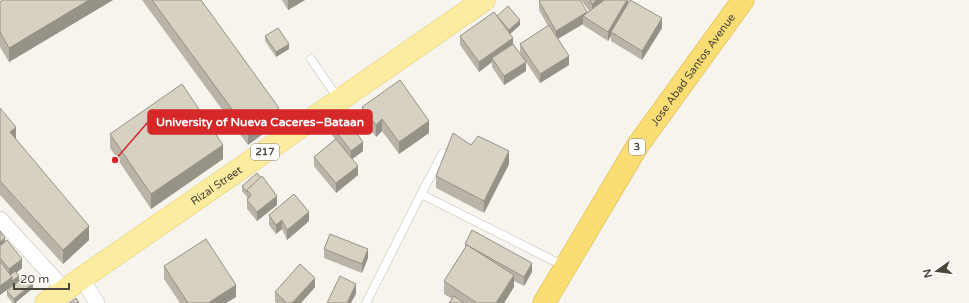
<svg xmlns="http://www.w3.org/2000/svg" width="969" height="303" font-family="'Varela Round',sans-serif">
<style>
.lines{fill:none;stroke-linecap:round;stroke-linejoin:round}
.lane-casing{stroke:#c1bdaf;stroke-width:9}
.street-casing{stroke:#c1bdaf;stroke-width:16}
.primary-casing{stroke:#e2cc6e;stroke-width:23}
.highway-casing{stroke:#dab441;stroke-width:23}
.lane{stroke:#fff;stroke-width:8}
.street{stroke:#fff;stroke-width:15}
.primary{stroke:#fcec9f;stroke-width:22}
.highway{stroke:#fadd73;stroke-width:22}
.wall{fill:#b9b4a7}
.shaded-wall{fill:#969288}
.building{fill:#d7d1c2;stroke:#969288}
.labels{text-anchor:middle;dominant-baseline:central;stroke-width:3;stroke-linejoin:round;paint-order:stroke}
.shield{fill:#fff;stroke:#807e75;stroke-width:1}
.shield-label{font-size:10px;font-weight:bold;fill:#4a463a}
.street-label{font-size:11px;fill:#4a463a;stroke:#fff}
.leader{fill:none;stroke:#d62828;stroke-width:1.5}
.callout-dot{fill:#d62828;stroke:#fff;stroke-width:1.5}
.callout{fill:#d62828;stroke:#d62828;stroke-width:1.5}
.callout-label{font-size:12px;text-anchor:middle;font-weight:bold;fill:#fff}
</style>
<rect width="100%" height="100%" fill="#f6f4ec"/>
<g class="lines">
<defs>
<g id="lane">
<path d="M311,59L339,100"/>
<path d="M421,194L443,153"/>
<path d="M366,303L421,194L564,266"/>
</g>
<g id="street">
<path d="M0,219L65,290"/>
<path d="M82,279L97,303"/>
</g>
<g id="primary">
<path id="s1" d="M46,303L484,0"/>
</g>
<g id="highway">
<path id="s2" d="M544,303L638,145L743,0"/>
</g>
</defs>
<use href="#lane" class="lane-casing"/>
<use href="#street" class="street-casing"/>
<use href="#primary" class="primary-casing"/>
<use href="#highway" class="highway-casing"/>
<use href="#lane" class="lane"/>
<use href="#street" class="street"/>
<use href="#primary" class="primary"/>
<use href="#highway" class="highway"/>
</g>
<g class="wall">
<path d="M3,0H113L9,62L0,47V2Z"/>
<path d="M142,0H201L279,122L248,145Z"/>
<path d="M282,0H305L288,10Z"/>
<path d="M581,0H628V4L662,28L642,60L611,41V36L608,41L583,25V24L558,39L569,65L540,83L520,53V44L548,26L539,10V1L587,13L589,11Z"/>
<path d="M497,16L520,25L510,34L513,44L526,71L504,85L492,67V62L479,72L460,45V36Z"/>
<path d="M265,36L289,49L276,57L265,41Z"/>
<path d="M362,107L429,133L399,154L382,131L376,137L362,119Z"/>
<path d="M0,108L16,140L89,240L63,264L0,195Z"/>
<path d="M332,126L363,151L352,159L358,175L336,193L314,166V157L335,139L332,135Z"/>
<path d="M110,134L223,159L151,209L110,148Z"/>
<path d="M471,145L509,164L484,213L436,188V176Z"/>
<path d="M242,186L277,205L257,221L247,209V197L242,191Z"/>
<path d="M269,215L309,221L287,240L282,229L276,234L269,225Z"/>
<path d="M0,231L5,242L22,268L16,273L19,281L33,288L15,303H13L7,296V291L17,283L12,286V285V286L0,295Z"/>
<path d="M465,244L532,272L524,286L514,281V287L504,303H449L452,299L444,294V281L465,248Z"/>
<path d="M324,249L368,258L362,273L324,258Z"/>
<path d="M164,266L236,297L226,303H180L164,279Z"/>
<path d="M315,287L301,303H277L275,302V292Z"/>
</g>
<g class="shaded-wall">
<path d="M89,0H113L9,62V48Z"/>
<path d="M288,0H305L288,10Z"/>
<path d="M597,0H615L592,16V4Z"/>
<path d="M627,0H628V7L611,32V36L608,41V32Z"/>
<path d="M587,12V19L583,16V24L556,40V31Z"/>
<path d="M662,18V28L642,60V51Z"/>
<path d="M520,20V25L509,35V30Z"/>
<path d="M513,38V47L492,58V62L479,72V62Z"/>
<path d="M289,44V49L276,57V52Z"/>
<path d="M569,56V65L540,83V74Z"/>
<path d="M526,62V71L504,85V76Z"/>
<path d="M279,108V122L248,145V131Z"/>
<path d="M382,119V131L376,137V125Z"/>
<path d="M429,121V133L399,154V142Z"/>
<path d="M16,127V141L10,132Z"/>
<path d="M363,142V151L351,160V151Z"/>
<path d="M223,145V159L151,209V194Z"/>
<path d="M509,151V164L484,213V201Z"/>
<path d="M358,166V175L336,193V183Z"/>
<path d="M277,196V205L257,221V212Z"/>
<path d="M309,212V221L287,240V230Z"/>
<path d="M282,220V229L276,234V225Z"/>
<path d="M89,226V240L63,264V250Z"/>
<path d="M5,238V247L0,251V242Z"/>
<path d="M368,249V258L362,273V264Z"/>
<path d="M22,259V268L10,278L9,277V269Z"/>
<path d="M532,263V272L524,286V277Z"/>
<path d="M514,275V287L504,303H496Z"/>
<path d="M19,276V281L12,286V281Z"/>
<path d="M12,277V286L0,295V286Z"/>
<path d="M315,278V287L301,303H292Z"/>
<path d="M33,283V288L15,303H14V299Z"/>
<path d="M356,284V294L351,303H347Z"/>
<path d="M236,285V297L226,303H208Z"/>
</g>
<g class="building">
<path d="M3,0H89L9,48L0,32V2Z"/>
<path d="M152,0H201L279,108L248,131Z"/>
<path d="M540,0H580L587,12L556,31L539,1Z"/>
<path d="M590,0H597L592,4Z"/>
<path d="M604,0H627L608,32L583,16Z"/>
<path d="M630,0L662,18L642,51L611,32Z"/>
<path d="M508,6L520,20L509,30L497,16Z"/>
<path d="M494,12L513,38L479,62L460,36Z"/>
<path d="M549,25L569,56L540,74L520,44Z"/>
<path d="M278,28L289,44L276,52L265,36Z"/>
<path d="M513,44L526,62L504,76L492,58Z"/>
<path d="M400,80L429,121L399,142L382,119L376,125L362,107Z"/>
<path d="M182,84L223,145L151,194L110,134Z"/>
<path d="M0,108L16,127L10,132L89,226L63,250L0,181Z"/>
<path d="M344,116L363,142L351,151L332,126Z"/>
<path d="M453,133L471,145L478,136L509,151L484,201L436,176Z"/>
<path d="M336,139L358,166L336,183L314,157Z"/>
<path d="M257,173L261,178L247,190V192L242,186Z"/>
<path d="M262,176L277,196L257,212L247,200L251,195L247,190Z"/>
<path d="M294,194L309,212L287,230L282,220L276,225L269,215Z"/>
<path d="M472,230L532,263L524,277L467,245H466L465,244Z"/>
<path d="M0,231L5,238L0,242Z"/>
<path d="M330,234L368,249L362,264L324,249Z"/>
<path d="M206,239L236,285L208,303H188L164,266Z"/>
<path d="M7,240L22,259L9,269L0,258V246Z"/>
<path d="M467,245L514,275L496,303H477L444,281Z"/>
<path d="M0,261L12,277L0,286Z"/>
<path d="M300,264L315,278L292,303H287L275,292Z"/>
<path d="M15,271L19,276L12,281V277L10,275Z"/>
<path d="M26,275L33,283L14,299L7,291Z"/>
<path d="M340,276L356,284L347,303H327Z"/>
<path d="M454,296L464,303H449Z"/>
<path d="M76,298L79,303H69Z"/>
</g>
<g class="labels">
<g class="shield">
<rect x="629" y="139" width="16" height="16" rx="3"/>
<rect x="251" y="144" width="28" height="16" rx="3"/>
</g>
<g class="shield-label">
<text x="637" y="147">3</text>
<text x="265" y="152">217</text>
</g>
<g class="street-label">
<text stroke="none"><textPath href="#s2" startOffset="277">Jose Abad Santos Avenue</textPath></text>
<text stroke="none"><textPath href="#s1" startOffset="207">Rizal Street</textPath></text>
</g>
</g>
<path class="leader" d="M115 160L148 122"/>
<circle class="callout-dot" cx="115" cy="160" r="4"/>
<rect class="callout" x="148" y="110" width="224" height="24" rx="4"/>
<g class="callout-label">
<text x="260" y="126">University of Nueva Caceres–Bataan</text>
</g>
<g transform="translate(937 271) rotate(256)" stroke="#ffffff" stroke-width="3" paint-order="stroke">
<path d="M0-3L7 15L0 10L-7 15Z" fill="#4a463a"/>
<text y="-6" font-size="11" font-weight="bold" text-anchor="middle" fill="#4a463a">N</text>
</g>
<path d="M14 283v6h55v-6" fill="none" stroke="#4a463a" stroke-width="2"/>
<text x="20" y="283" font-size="12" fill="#4a463a" stroke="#ffffff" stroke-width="3" paint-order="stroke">20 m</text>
</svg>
